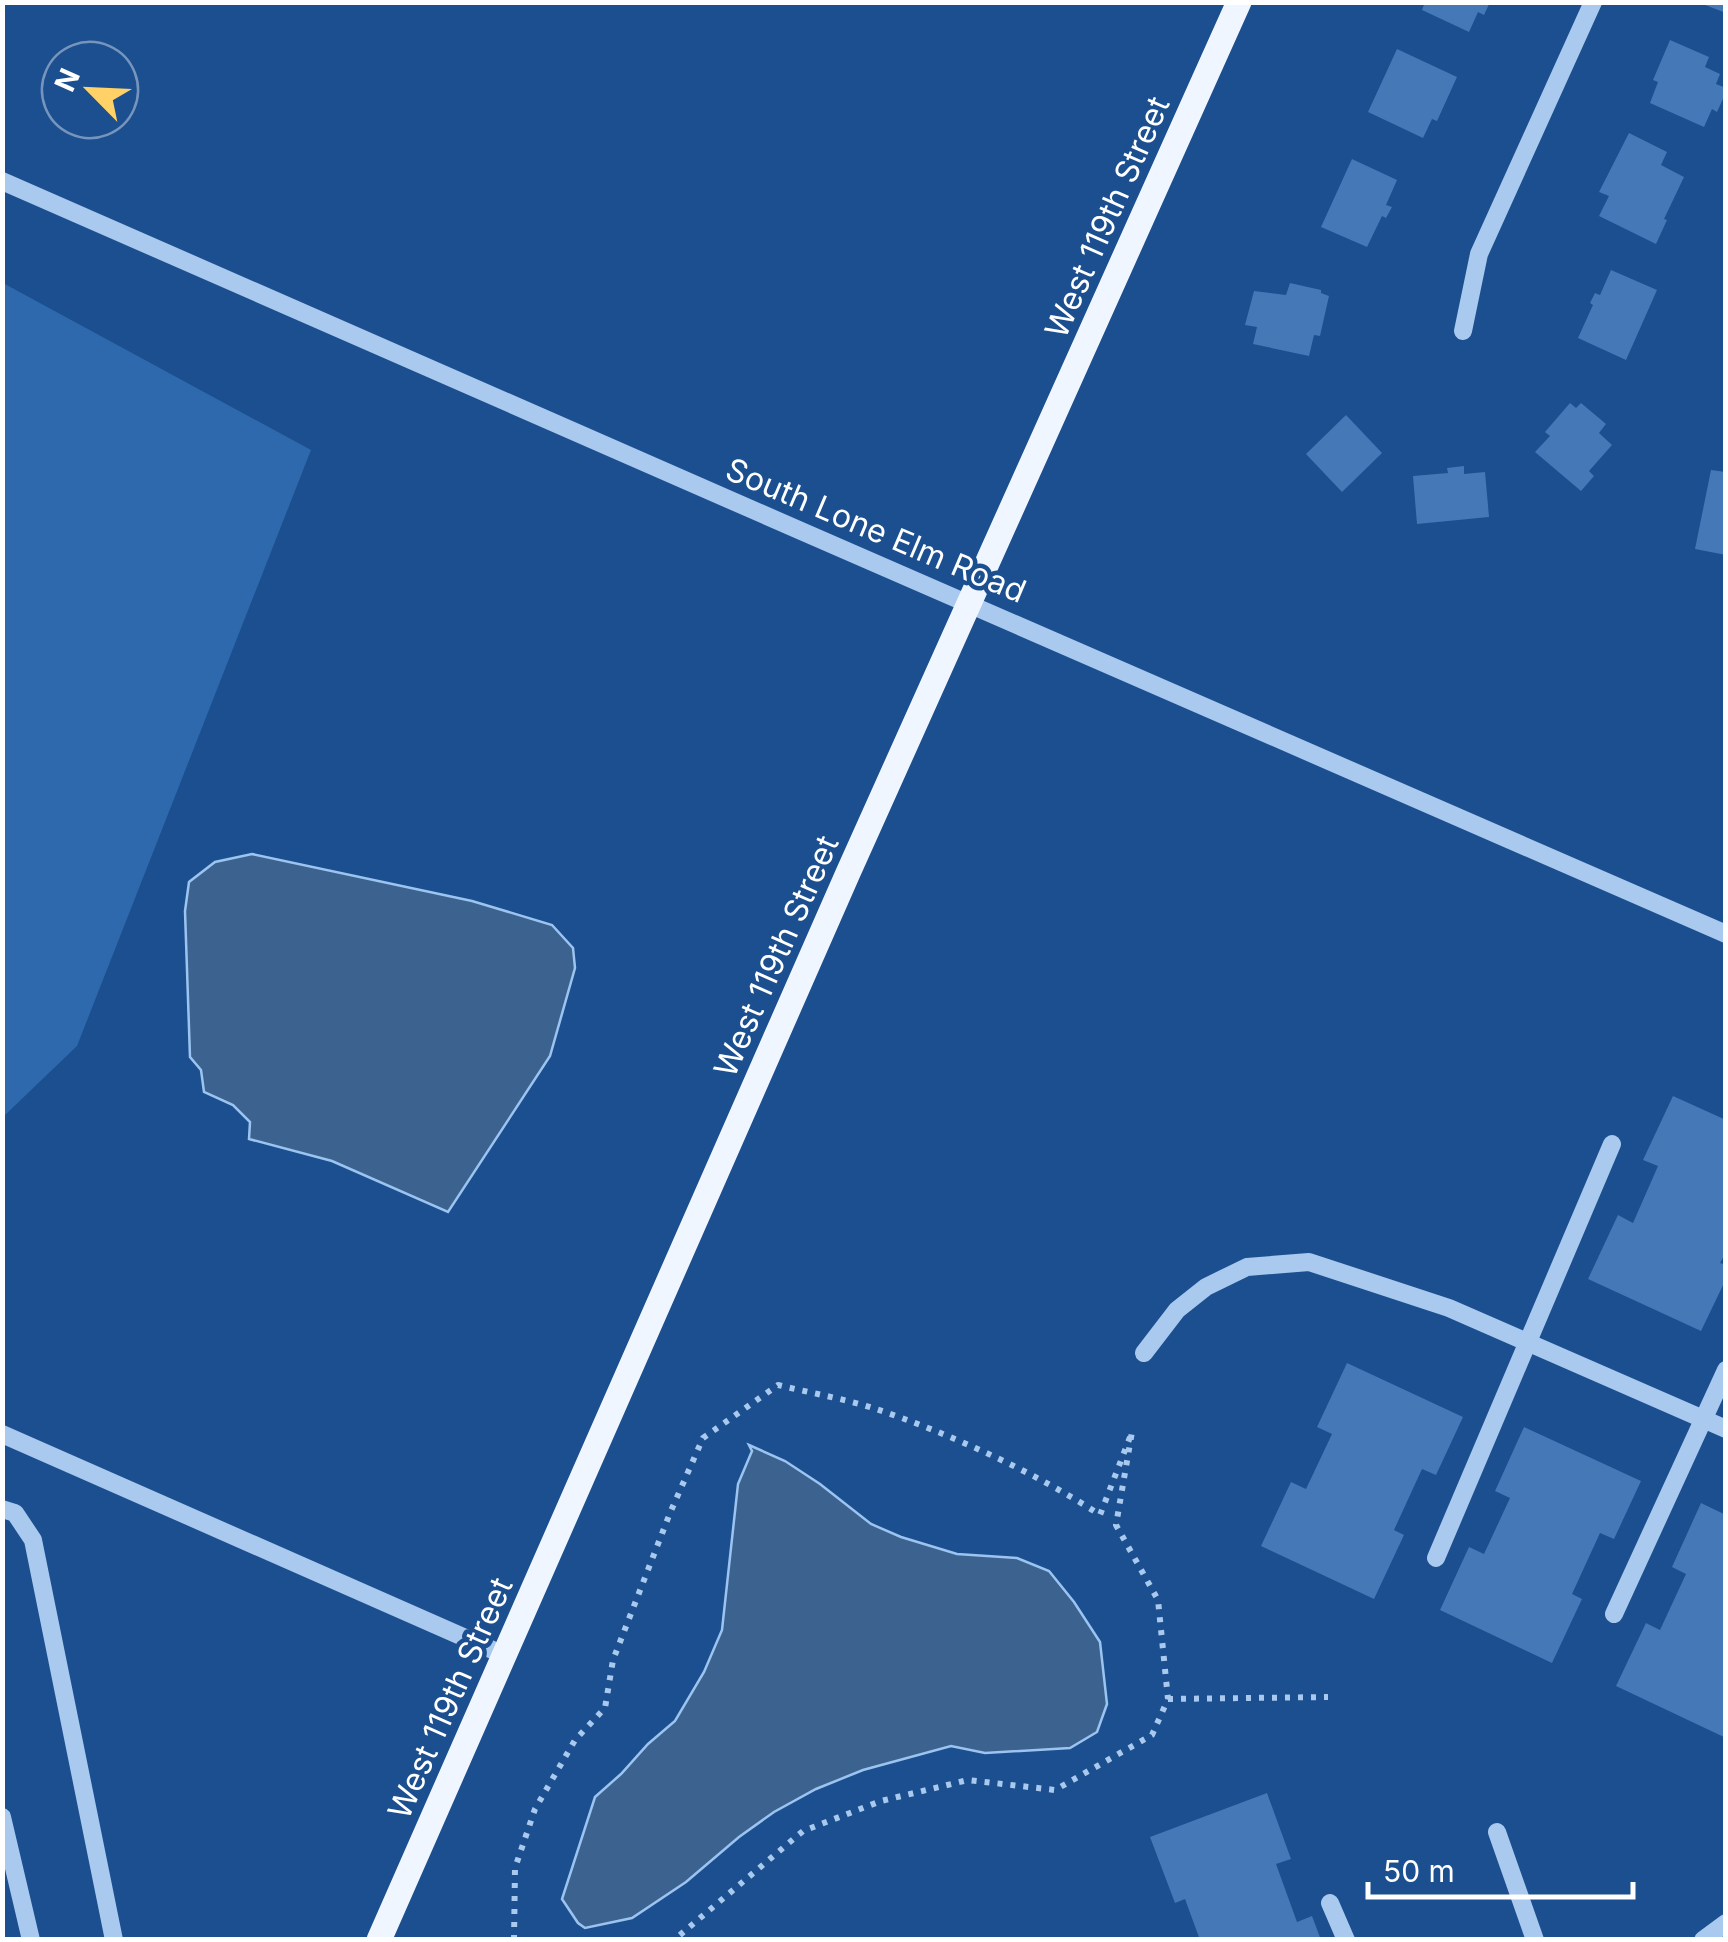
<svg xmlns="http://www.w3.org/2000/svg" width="1728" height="1942" font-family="Inter,sans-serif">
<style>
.green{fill:#2e69ad}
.water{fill:#3c6290;stroke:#9cc4f0;stroke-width:2.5}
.building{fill:#4478b7}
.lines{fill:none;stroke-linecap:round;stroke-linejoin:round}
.path{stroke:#a9c9ee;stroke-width:6;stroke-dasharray:5 8;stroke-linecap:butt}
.minor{stroke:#a9c9ee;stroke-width:18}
.major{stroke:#f0f6ff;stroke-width:25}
.labels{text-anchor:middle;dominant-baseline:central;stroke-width:9;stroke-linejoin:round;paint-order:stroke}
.street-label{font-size:32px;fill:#fff;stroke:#1b4f8f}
</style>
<rect width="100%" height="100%" fill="#1b4f8f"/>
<path class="green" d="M3,283L311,450L77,1046L3,1117Z"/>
<g class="water">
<path d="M252,854L472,901L552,925L573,948L575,968L550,1056L448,1212L332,1161L249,1139L250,1122L233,1105L204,1092L201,1070L190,1057L185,911L189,882L215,862Z"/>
<path d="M749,1445L785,1461L820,1484L871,1524L901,1537L957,1554L1017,1558L1049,1571L1074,1602L1100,1642L1107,1704L1097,1732L1070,1748L985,1753L951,1746L863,1770L816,1789L774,1812L739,1837L686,1882L632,1918L585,1928L578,1923L562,1899L595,1797L621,1774L648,1744L675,1721L704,1672L722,1630L738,1484L752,1451Z"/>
</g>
<g class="building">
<path d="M1425,2H1490L1484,15L1478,12L1469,32L1422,10Z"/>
<path d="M1726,2V13L1700,3V2Z"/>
<path d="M1670,40L1709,57L1705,67L1720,74L1716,84L1726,88V92L1717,112L1712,109L1704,127L1650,103L1658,82L1653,80Z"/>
<path d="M1397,49L1457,77L1437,121L1432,119L1423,138L1368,112Z"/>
<path d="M1629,133L1667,152L1661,165L1684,177L1664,219L1667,220L1656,244L1599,216L1609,196L1599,192Z"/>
<path d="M1352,159L1397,180L1386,205L1392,207L1386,218L1382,216L1367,247L1321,227Z"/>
<path d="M1611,270L1657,290L1626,360L1578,338L1593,305L1590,303L1595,293L1600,295Z"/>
<path d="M1290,283L1321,290V293L1329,296L1320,336L1314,335L1309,356L1253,344L1257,327L1245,325L1254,291L1286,295Z"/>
<path d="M1570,403L1576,408L1581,403L1606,424L1599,433L1612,445L1589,471L1594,476L1581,491L1535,452L1550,436L1545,432Z"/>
<path d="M1346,415L1382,453L1342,492L1306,454Z"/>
<path d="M1464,466V474L1485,472L1489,517L1417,524L1413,476L1448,473L1447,468Z"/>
<path d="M1711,470L1726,472V555L1695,549Z"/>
<path d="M1673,1096L1726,1120V1252L1720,1263L1726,1265V1279L1701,1331L1588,1279L1618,1215L1633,1223L1658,1166L1643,1160Z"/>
<path d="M1347,1363L1463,1417L1436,1475L1422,1469L1394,1530L1404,1535L1374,1599L1261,1546L1291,1482L1306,1489L1332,1434L1317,1427Z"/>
<path d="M1524,1427L1641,1481L1614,1539L1600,1533L1572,1594L1582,1599L1552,1663L1440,1610L1469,1547L1484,1554L1510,1498L1495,1491Z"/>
<path d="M1701,1503L1726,1515V1738L1616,1686L1646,1623L1660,1630L1686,1574L1672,1567Z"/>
<path d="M1267,1793L1291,1859L1276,1864L1297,1922L1312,1916L1321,1940H1200L1185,1899L1175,1903L1150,1837Z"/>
</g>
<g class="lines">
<g class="path">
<path d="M1168,1699L1328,1697"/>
<path d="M514,1940L515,1868L535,1809L575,1740L605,1708L613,1660L670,1513L703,1438L778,1385C811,1393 845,1399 876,1409C948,1433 1037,1473 1100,1515L1132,1432L1116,1525L1158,1600L1168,1699L1152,1735L1055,1790L968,1780L881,1801L803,1831L674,1940"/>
</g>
<g class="minor">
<path d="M2,181C576,434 1151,683 1726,934"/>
<path d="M1463,331L1479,254L1593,2"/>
<path d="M1144,1353L1177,1310L1206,1287L1247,1267L1309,1262L1449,1308L1726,1429"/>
<path d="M2,1434L504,1655"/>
<path d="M2,1509L15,1513L33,1540L114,1940"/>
<path d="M1436,1558L1612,1144"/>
<path d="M1614,1614L1726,1370"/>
<path d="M2,1817L31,1940"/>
<path d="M1497,1832L1535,1940"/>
<path d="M1330,1903L1346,1940"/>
<path d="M1703,1940L1726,1923"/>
</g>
<path class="major" d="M379,1940L848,873L1239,2"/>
</g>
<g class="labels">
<g class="street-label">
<text transform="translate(1107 217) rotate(-66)">West 119th Street</text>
<text transform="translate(876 530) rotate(23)">South Lone Elm Road</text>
<text transform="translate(776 956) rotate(-66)">West 119th Street</text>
<text transform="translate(450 1698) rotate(-66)">West 119th Street</text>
</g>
</g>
<rect width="1728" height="1942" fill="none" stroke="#ffffff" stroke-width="10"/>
<g transform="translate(90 90) rotate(294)"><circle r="48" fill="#1b4f8f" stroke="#7695bc" stroke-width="2.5"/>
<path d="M0-8L18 38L0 25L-18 38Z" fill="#ffd166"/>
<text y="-15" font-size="28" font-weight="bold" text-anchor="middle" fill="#ffffff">N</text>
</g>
<path d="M1368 1882v15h265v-15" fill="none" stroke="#ffffff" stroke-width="5"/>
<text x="1383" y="1882" font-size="30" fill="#ffffff" stroke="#1b4f8f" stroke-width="8" paint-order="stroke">50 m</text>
</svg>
